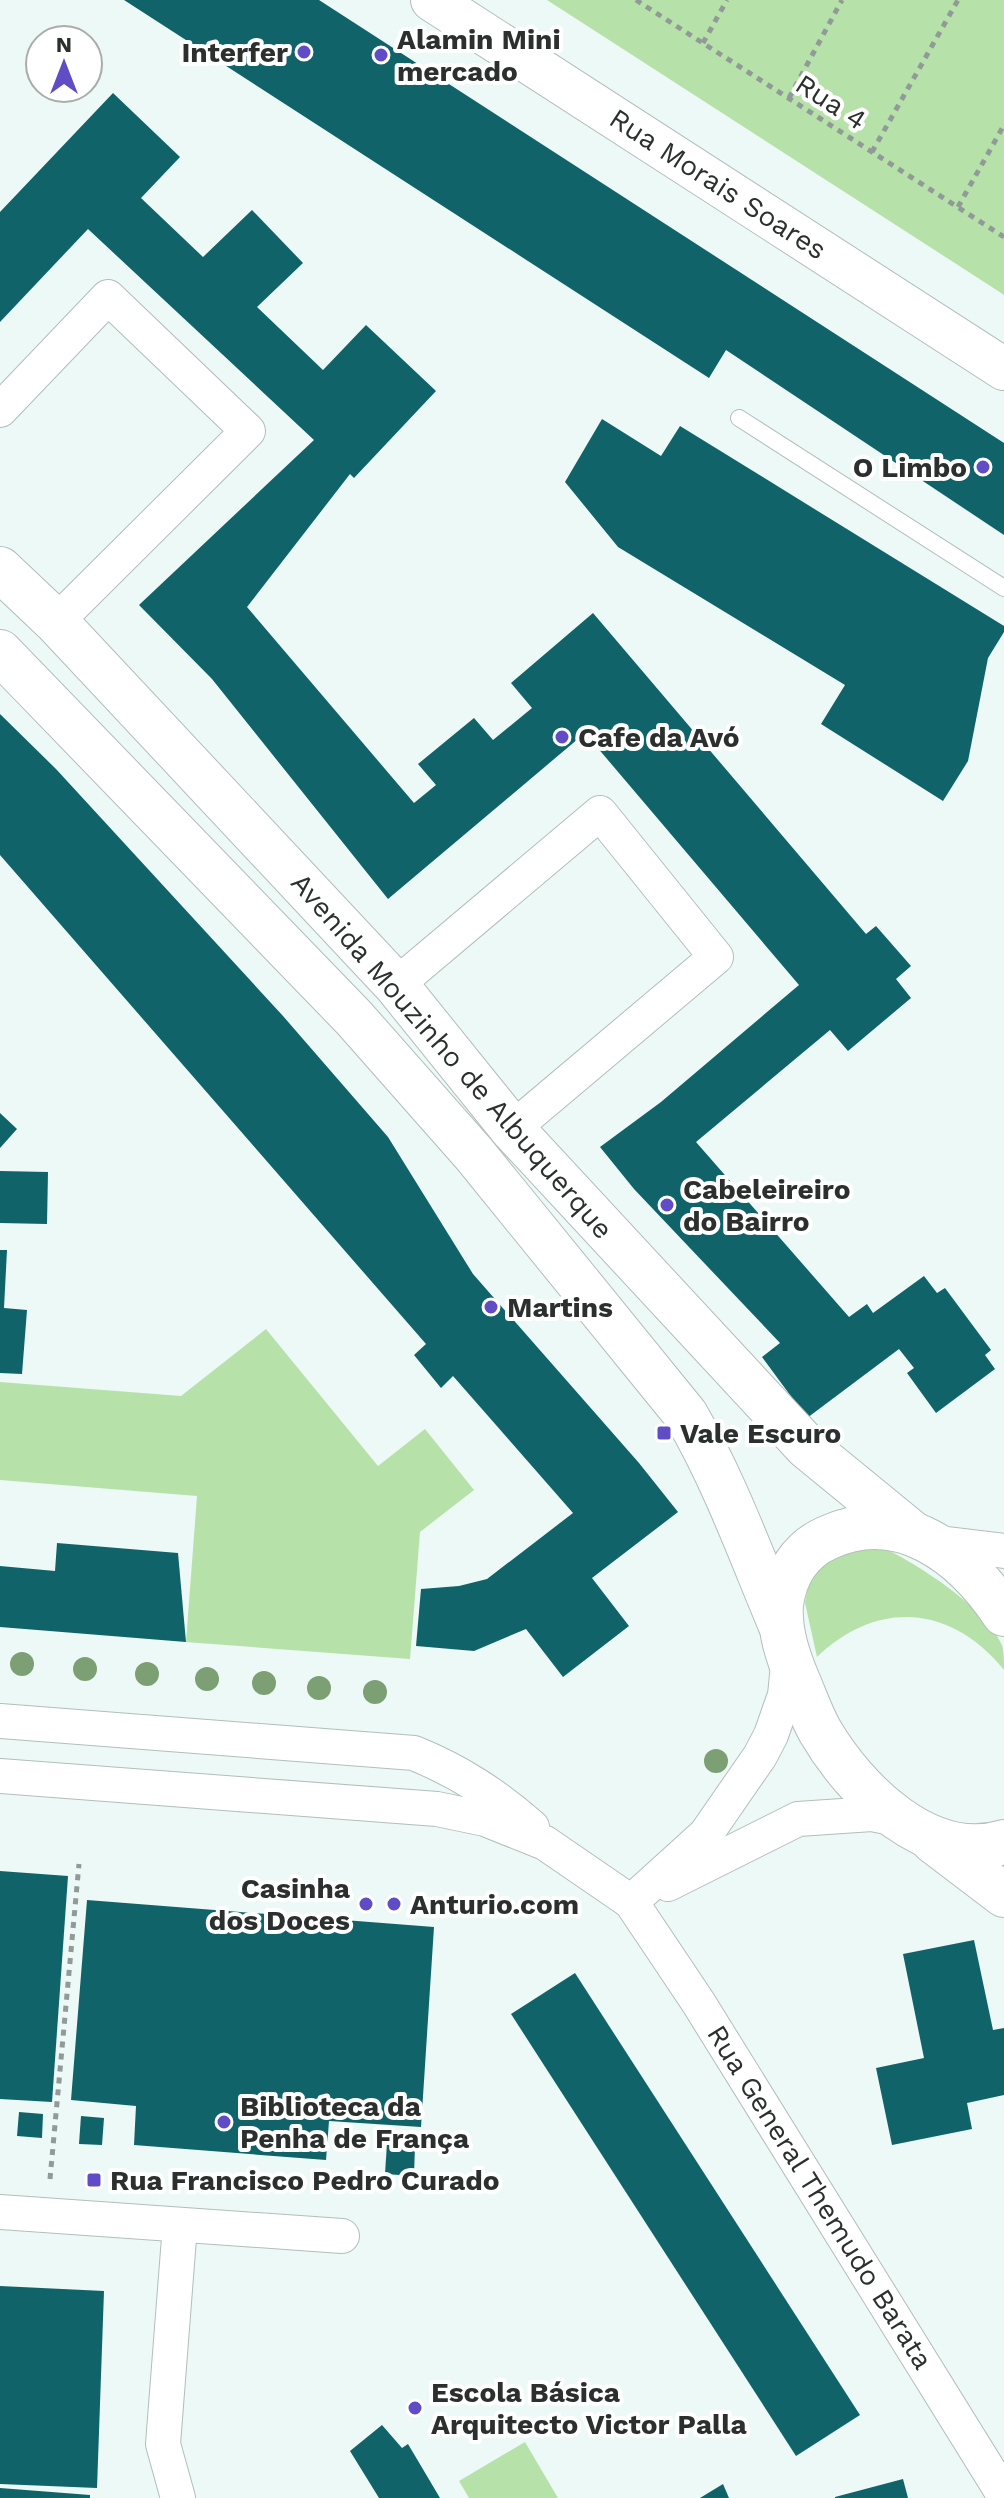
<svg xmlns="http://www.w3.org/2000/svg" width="1004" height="2498" font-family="'Work Sans',sans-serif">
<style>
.green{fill:#b6e2aa}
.building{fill:#106369}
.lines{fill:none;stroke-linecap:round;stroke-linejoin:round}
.service-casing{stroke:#b2bebb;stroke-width:18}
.minor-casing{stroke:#b2bebb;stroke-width:36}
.tertiary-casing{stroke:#b2bebb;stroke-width:44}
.secondary-casing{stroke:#b2bebb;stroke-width:46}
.path{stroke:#919a98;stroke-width:5;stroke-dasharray:6 6;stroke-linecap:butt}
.service{stroke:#fff;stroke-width:16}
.minor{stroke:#fff;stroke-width:34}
.tertiary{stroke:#fff;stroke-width:42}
.secondary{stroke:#fff;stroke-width:44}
.tree{fill:#7ca074}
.poi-dot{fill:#604cc5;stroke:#fff;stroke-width:3}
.labels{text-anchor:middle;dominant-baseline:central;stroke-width:8;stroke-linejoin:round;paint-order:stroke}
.poi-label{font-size:28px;font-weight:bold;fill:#2b302f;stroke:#fff;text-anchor:start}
.street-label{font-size:28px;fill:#2b302f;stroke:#fff}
</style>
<rect width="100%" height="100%" fill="#ecf9f6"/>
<g class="green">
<path d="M547,0H1004V295L995,289Z"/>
<path d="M266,1329L378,1466L425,1429L474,1490L420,1532L410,1659L186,1642L197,1496L0,1480V1382L181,1396Z"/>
<path d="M882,1547C919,1565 985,1607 1002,1645C1004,1652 1004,1662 1004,1670C951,1605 878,1599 817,1657L805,1603L808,1585L817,1569L846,1549Z"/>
<path d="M525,2442L558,2498H469L459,2481Z"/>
</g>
<g class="building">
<path d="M124,0H319L1004,443V535L726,350L709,378Z"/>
<path d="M113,93L180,157L141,198L203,257L252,210L303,263L257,307L323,370L366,325L436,391L354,478L350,474L247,607L414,803L436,785L418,764L474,718L493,740L532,708L511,683L593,613L866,934L876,926L911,966L896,979L911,998L848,1051L830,1030L696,1142L849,1317L867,1304L873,1313L924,1276L937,1293L945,1288L991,1350L985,1355L995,1369L936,1413L907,1373L914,1368L899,1349L807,1418L762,1357L780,1343L634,1189L600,1147L661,1102L799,985L585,733L388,899L212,679L139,605L314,440L88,229L0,322V212Z"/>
<path d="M602,419L661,456L680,426L1004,626V632L988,658L968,761L943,801L821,724L845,685L618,547L565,482Z"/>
<path d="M0,714L56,769L283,1016L388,1137L473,1274L639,1463L678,1512L592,1578L629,1626L563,1677L526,1629L474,1651L416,1646L421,1589L459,1586L487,1579L573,1513L453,1376L441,1388L414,1355L426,1344L0,855Z"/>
<path d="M0,1113L17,1129L0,1148Z"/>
<path d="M0,1171L48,1172L47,1224L0,1223Z"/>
<path d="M0,1250H7L4,1308L27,1310L22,1374L0,1373Z"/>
<path d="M57,1543L178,1553L186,1642L0,1627V1566L55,1571Z"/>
<path d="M0,1871L68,1876L52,2102L0,2099Z"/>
<path d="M87,1900L434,1927L421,2127L329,2121L326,2160L134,2145L136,2106L71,2100Z"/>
<path d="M974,1940L993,2030L1004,2028V2095L967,2103L972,2129L892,2145L876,2068L924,2058L903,1954Z"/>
<path d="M575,1973L860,2415L796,2456L511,2014Z"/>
<path d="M19,2112L43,2114L42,2138L17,2136Z"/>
<path d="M81,2116L104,2118L102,2145L79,2144Z"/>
<path d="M387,2143L415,2145L414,2176L385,2174Z"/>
<path d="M0,2286L104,2291L97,2488L0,2484Z"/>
<path d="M382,2425L402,2448L408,2444L440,2498H379L350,2451Z"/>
<path d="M903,2479L908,2498H835V2497Z"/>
<path d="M723,2484L729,2498H700Z"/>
<path d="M0,2488L90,2495V2498H0Z"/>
</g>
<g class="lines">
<defs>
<path id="service" d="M739,418L1004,588"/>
<g id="minor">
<path d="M0,410L108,297L248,431L56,622"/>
<path d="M396,985L600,813L716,957L512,1129"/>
<path d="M931,1542L1004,1551"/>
<path d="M0,1721L414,1753C460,1772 494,1794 532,1827"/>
<path d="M0,1776L437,1809L485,1819L545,1843L631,1902L698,2002L1004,2495"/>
<path d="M668,1884L798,1819L872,1814L902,1820"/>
<path d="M631,1902L706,1834L760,1756L771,1735L785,1695L789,1655"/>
<path d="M0,2212L342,2236"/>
<path d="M178,2498L163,2444L180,2225"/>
</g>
<path id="tertiary" d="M432,0L1004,369"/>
<g id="secondary">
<path d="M0,569L56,622L396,985L512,1129L807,1447L912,1533"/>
<path d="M0,652L354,1018L474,1154L686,1415C725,1482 751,1555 781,1626"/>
<path d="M1004,1614C964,1554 900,1504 827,1538C800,1550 785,1575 781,1604C779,1631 788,1657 798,1681C805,1697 811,1715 820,1731C855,1791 929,1865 1004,1842"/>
<path d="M933,1841L1004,1895"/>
</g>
</defs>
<use href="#service" class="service-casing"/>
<use href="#minor" class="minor-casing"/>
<use href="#tertiary" class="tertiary-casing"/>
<use href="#secondary" class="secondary-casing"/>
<g class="path">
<path d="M636,0L1004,237"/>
<path d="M703,43L727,0"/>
<path d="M789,98L842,0"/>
<path d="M872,152L958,0"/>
<path d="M958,207L1004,125"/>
<path d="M50,2179L79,1864"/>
</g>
<use href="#service" class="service"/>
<use href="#minor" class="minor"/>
<use href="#tertiary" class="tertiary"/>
<use href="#secondary" class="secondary"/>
</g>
<g class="tree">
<circle cx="22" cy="1664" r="12"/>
<circle cx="85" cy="1669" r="12"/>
<circle cx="147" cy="1674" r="12"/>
<circle cx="207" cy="1679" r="12"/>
<circle cx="264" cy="1683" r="12"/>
<circle cx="319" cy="1688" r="12"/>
<circle cx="375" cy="1692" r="12"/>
<circle cx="716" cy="1761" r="12"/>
</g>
<g class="poi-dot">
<circle cx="304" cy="52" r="8"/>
<circle cx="381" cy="55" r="8"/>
<circle cx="983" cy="467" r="8"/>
<circle cx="562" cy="737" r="8"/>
<circle cx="667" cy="1205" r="8"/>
<circle cx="491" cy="1307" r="8"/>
<rect x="656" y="1425" width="16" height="16" rx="4"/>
<circle cx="366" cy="1904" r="8"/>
<circle cx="394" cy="1904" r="8"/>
<circle cx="224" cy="2122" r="8"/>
<rect x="86" y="2172" width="16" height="16" rx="4"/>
<circle cx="415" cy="2408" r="8"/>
</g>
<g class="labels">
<g class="poi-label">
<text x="397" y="39">Alamin Mini<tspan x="397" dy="32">mercado</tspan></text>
<text x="288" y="52" text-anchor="end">Interfer</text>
<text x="967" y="467" text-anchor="end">O Limbo</text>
<text x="578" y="737">Cafe da Avó</text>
<text x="683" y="1189">Cabeleireiro<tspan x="683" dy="32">do Bairro</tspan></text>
<text x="507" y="1307">Martins</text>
<text x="680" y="1433">Vale Escuro</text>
<text x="350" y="1888" text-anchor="end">Casinha<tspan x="350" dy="32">dos Doces</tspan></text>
<text x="410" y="1904">Anturio.com</text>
<text x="240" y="2106">Biblioteca da<tspan x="240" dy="32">Penha de França</tspan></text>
<text x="110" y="2180">Rua Francisco Pedro Curado</text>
<text x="431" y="2392">Escola Básica<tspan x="431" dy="32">Arquitecto Victor Palla</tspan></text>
</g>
<g class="street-label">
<text transform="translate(831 102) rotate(33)">Rua 4</text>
<text transform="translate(718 184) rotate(33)">Rua Morais Soares</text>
<text transform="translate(452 1056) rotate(49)">Avenida Mouzinho de Albuquerque</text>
<text transform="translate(820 2197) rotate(58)">Rua General Themudo Barata</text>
</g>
</g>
<g transform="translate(64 64)"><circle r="38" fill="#ffffff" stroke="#aaacac" stroke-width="2"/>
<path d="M0-6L14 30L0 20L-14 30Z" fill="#604cc5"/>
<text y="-12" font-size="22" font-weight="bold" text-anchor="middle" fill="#2b302f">N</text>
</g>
</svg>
